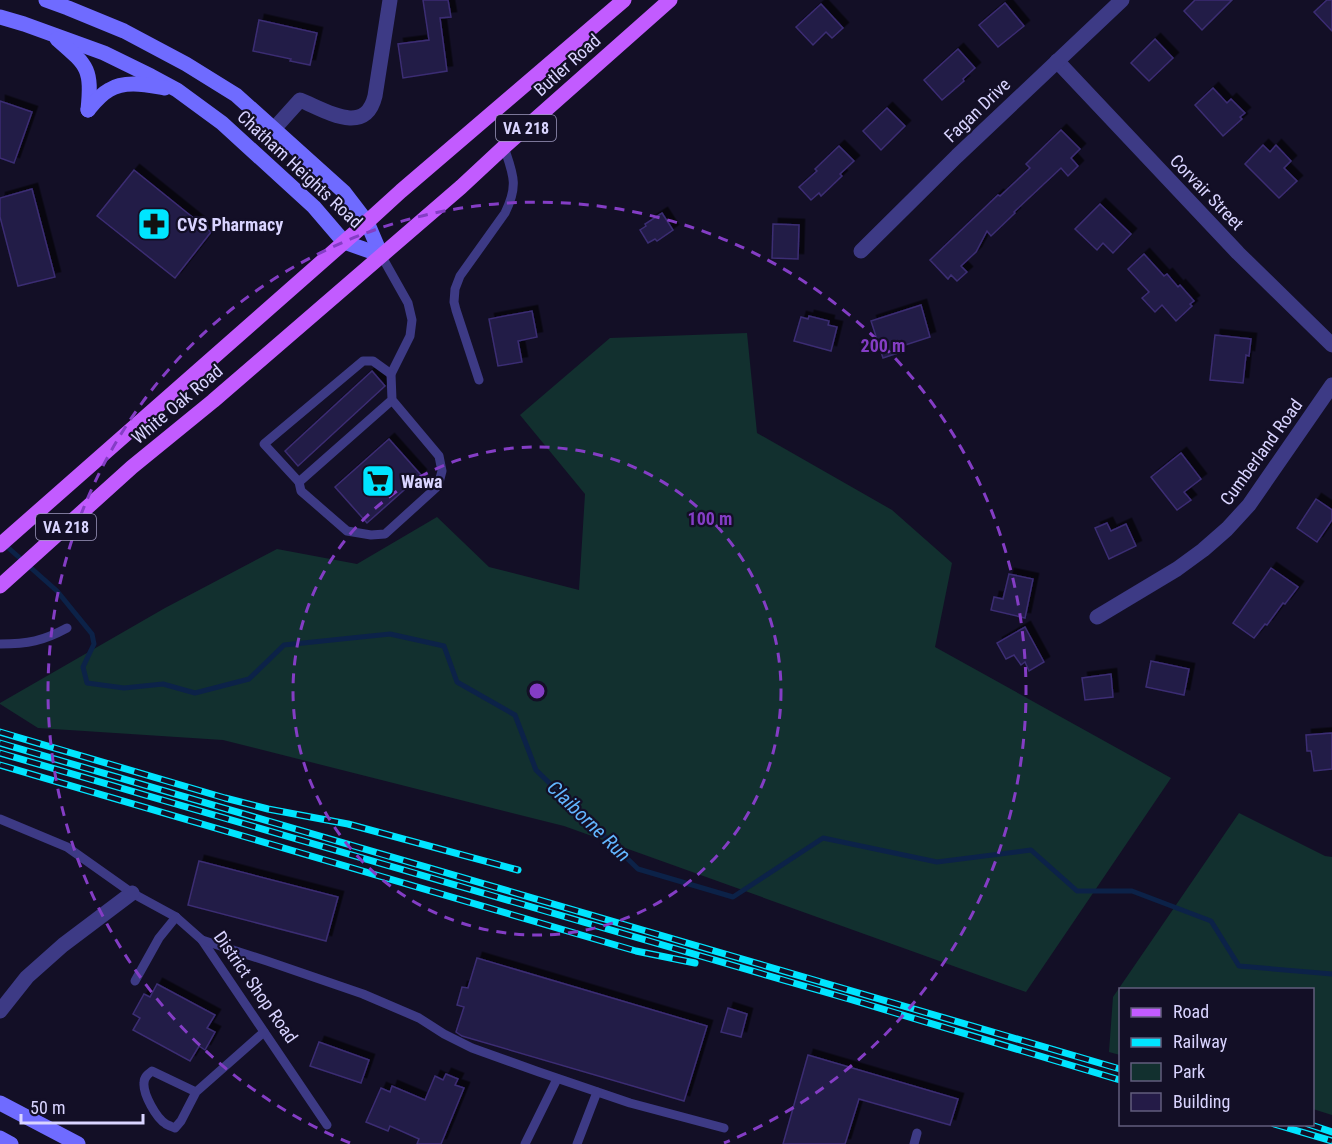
<svg xmlns="http://www.w3.org/2000/svg" width="1332" height="1144" font-family="'Roboto Condensed',sans-serif">
<style>
.green{fill:#12302f}
.lines{fill:none;stroke-linecap:round;stroke-linejoin:round}
.stream{stroke:#0c2248;stroke-width:5}
.building{fill:#241b47;stroke:#3b2d73;stroke-width:1.5;filter:url(#shadow)}
.lane{stroke:#3d3a85;stroke-width:9}
.street{stroke:#3d3a85;stroke-width:15}
.secondary{stroke:#6f6bff;stroke-width:15}
.primary{stroke:#c25bff;stroke-width:15}
.rail-casing{stroke:#00e5ff;stroke-width:7}
.rail{stroke:#130f26;stroke-width:4.5;stroke-dasharray:14;stroke-linecap:butt}
.ring{fill:none;stroke:#843dc5;stroke-width:3;stroke-dasharray:10 8}
.labels{text-anchor:middle;dominant-baseline:central;stroke-width:4.5;stroke-linejoin:round;paint-order:stroke}
.shield{fill:#130f26;stroke:#9e99be;stroke-width:1.5}
.shield-label{font-size:16px;font-weight:bold;fill:#d9d4ff}
.street-label{font-size:18px;fill:#d9d4ff;stroke:#130f26}
.poi-label{font-size:18px;font-weight:bold;fill:#d9d4ff;stroke:#130f26;text-anchor:start}
.water-label{font-size:20px;font-style:italic;fill:#62b6ff;stroke:#130f26}
.centre{fill:#843dc5;stroke:#130f26;stroke-width:3}
.ring-label{font-size:18px;text-anchor:middle;font-weight:bold;fill:#843dc5;stroke:#130f26;stroke-width:4.5;stroke-linejoin:round;paint-order:stroke}
</style>
<defs>
<filter id="shadow"><feDropShadow dx="5.5" dy="-5.5" stdDeviation="0" flood-color="#0009"/></filter>
</defs>
<rect width="100%" height="100%" fill="#130f26"/>
<g class="green">
<path d="M747,333L757,433L892,510L952,563L935,647L1171,778L1026,992L564,826L223,740L38,728L0,704V703L165,608L277,549L357,564L437,517L489,567L579,590L585,494L520,415L610,338Z"/>
<path d="M1239,813L1325,856L1332,857V1115L1313,1109L1312,990H1120V1055L1109,1052L1113,997Z"/>
</g>
<g class="lines">
<path class="stream" d="M4,544L57,591L92,634L94,644L83,667L87,683L124,688L163,684L195,693L249,679L284,645L390,634L444,646L457,682L515,715L536,770L638,869L733,897L823,838L937,862L1031,850L1077,891H1132L1211,921L1239,966L1332,974"/>
</g>
<g class="building">
<path d="M423,0H448L451,17L440,18L447,71L403,78L398,44L429,40Z"/>
<path d="M1195,0H1232L1202,30L1184,11Z"/>
<path d="M1327,0H1332V31L1314,12Z"/>
<path d="M1005,3L1024,26L998,47L979,25Z"/>
<path d="M821,4L843,28L832,38L826,32L813,45L796,27Z"/>
<path d="M259,20L317,33L310,65L290,61L291,59L253,51Z"/>
<path d="M1155,39L1173,58L1149,81L1131,63Z"/>
<path d="M958,49L975,68L963,79L964,81L942,100L924,80Z"/>
<path d="M1213,88L1227,103L1231,99L1245,113L1240,117L1242,119L1223,136L1195,105Z"/>
<path d="M0,101L32,112L14,163L0,158Z"/>
<path d="M887,108L905,126L881,150L863,131Z"/>
<path d="M1061,130L1080,149L1071,158L1078,166L1068,176L1061,168L1014,212L1015,213L991,236L987,231L976,252L961,266L967,272L957,281L951,275L948,279L930,260L998,195L1000,196L1030,168L1026,164Z"/>
<path d="M1263,145L1270,152L1276,145L1291,161L1284,168L1297,181L1279,198L1245,164Z"/>
<path d="M839,146L854,161L840,174L842,176L821,196L819,193L811,200L799,187L817,171L815,169Z"/>
<path d="M134,170L211,232L175,278L97,216Z"/>
<path d="M32,189L55,277L18,286L0,217V198Z"/>
<path d="M1100,204L1131,234L1113,253L1103,243L1097,250L1075,229Z"/>
<path d="M662,213L673,230L657,241L655,239L648,243L640,230L646,226L645,224Z"/>
<path d="M773,224L799,225L798,259L772,258Z"/>
<path d="M1144,254L1164,276L1167,274L1178,287L1180,285L1194,301L1190,304L1192,306L1176,321L1162,305L1155,312L1142,298L1149,292L1128,269Z"/>
<path d="M921,305L930,337L899,347L901,352L883,358L871,321Z"/>
<path d="M532,311L537,337L518,341L522,362L498,366L489,319Z"/>
<path d="M809,316L829,321L828,325L837,327L831,351L794,341L801,317L808,319Z"/>
<path d="M1215,335L1251,339L1249,356L1246,355L1243,383L1210,380Z"/>
<path d="M372,371L385,386L298,466L285,451Z"/>
<path d="M389,439L421,475L367,523L335,487Z"/>
<path d="M1181,453L1201,479L1184,492L1191,500L1177,510L1151,477Z"/>
<path d="M1316,499L1332,510V520L1317,542L1297,528Z"/>
<path d="M1107,523L1111,531L1126,524L1136,546L1109,559L1095,528Z"/>
<path d="M1271,568L1298,587L1285,604L1283,603L1267,625L1265,624L1254,638L1233,623Z"/>
<path d="M1009,574L1033,579L1025,618L991,610L994,597L1003,599Z"/>
<path d="M1025,627L1044,662L1029,671L1025,662L1021,665L1014,655L1006,659L997,643Z"/>
<path d="M1151,661L1189,669L1184,695L1146,687Z"/>
<path d="M1111,674L1113,697L1085,700L1082,678Z"/>
<path d="M1332,733V769L1314,771L1311,751H1307L1306,735Z"/>
<path d="M199,861L338,897L326,941L188,905Z"/>
<path d="M477,958L707,1026L684,1101L462,1036L456,1032L464,1007L457,1005L462,987L468,988Z"/>
<path d="M157,984L215,1015L207,1028L215,1032L205,1050L199,1046L190,1061L133,1030L140,1018L133,1014L144,994L150,997Z"/>
<path d="M728,1008L747,1014L741,1037L721,1032Z"/>
<path d="M319,1042L369,1060L361,1083L310,1066Z"/>
<path d="M808,1055L958,1099L950,1125L859,1099L845,1144H783Z"/>
<path d="M446,1074L458,1079L455,1085L464,1088L441,1144H417L419,1139L390,1126L388,1131L366,1122L381,1088L390,1092L392,1086L425,1100L435,1076L443,1080Z"/>
</g>
<g class="lines">
<g class="lane">
<path d="M381,255L408,303L412,320L410,336L391,374L392,400L439,456L442,471L438,486L385,534L371,535L347,531L301,491L299,482L392,400"/>
<path d="M479,380L456,310L454,302L455,289L460,276L505,213C519,185 513,174 504,147"/>
<path d="M299,482L264,444L363,361H373L391,374"/>
<path d="M0,644C28,644 43,641 67,628"/>
<path d="M0,819L67,847L132,893L176,917L202,940L327,1125"/>
<path d="M202,940L267,961L363,994L419,1018L444,1034L472,1048L539,1072L630,1103L724,1128"/>
<path d="M135,981L159,938L176,917"/>
<path d="M196,1092L152,1071C148,1074 144,1077 144,1083C143,1094 156,1118 166,1124C167,1125 173,1127 175,1128L181,1121L196,1092L264,1032"/>
<path d="M525,1144L557,1079"/>
<path d="M577,1144L597,1092"/>
<path d="M914,1144L917,1133"/>
</g>
<g class="street">
<path d="M1057,61L1238,253L1332,345"/>
<path d="M273,130L300,100C325,110 365,137 375,96L390,0"/>
<path d="M861,251L957,156L1122,0"/>
<path d="M1097,617L1177,569L1203,550L1227,529L1249,505L1332,385"/>
<path d="M0,1011L27,977L63,945L132,893"/>
</g>
<g class="secondary">
<path d="M46,0L68,8L124,31L186,64L236,95L344,192L367,222L381,255"/>
<path d="M0,17L24,24L104,53L151,76L177,90L222,123L314,207L344,242L381,255"/>
<path d="M57,39C88,66 92,68 88,110"/>
<path d="M88,110C94,103 100,95 109,90C125,80 147,85 165,88"/>
<path d="M0,1103L78,1144"/>
<path d="M0,1138L11,1144"/>
</g>
<g class="primary">
<path d="M0,545L367,222L401,191L624,0"/>
<path d="M0,586L132,467L213,401L461,187L504,147L670,0"/>
</g>
<defs>
<g id="rail">
<path d="M0,732L225,798L268,809L348,824L518,870"/>
<path d="M0,743L1120,1069"/>
<path d="M0,753L849,999L1120,1080"/>
<path d="M0,765L636,951L695,963"/>
<path d="M1274,1124L1332,1141"/>
<path d="M1308,1124L1332,1132"/>
</g>
</defs>
<use href="#rail" class="rail-casing"/>
<use href="#rail" class="rail"/>
</g>
<g class="ring">
<circle cx="537" cy="691" r="244"/>
<path d="M350 1143A489 489 0 1 1 724 1143"/>
</g>
<defs>
<symbol id="pharmacy-square" viewBox="-11 -11 22 22"><rect x="-9" y="-9" width="18" height="18" rx="4" fill="#00e5ff" stroke="#130f26"/><path d="M-2-6h4v4h4v4h-4v4h-4v-4h-4v-4h4Z" fill="#111"/></symbol>
<symbol id="supermarket-square" viewBox="-11 -11 22 22"><rect x="-9" y="-9" width="18" height="18" rx="4" fill="#00e5ff" stroke="#130f26"/><path d="M-6-5.5h2.5l.6 2H6L4.5 2H-2.5L-4.4-4H-6ZM-1.5 3.2a1.3 1.3 0 1 0 .1 0ZM3 3.2a1.3 1.3 0 1 0 .1 0Z" fill="#111"/></symbol>
</defs>
<g fill-rule="evenodd">
<use href="#pharmacy-square" x="135" y="205" width="38" height="38"/>
<use href="#supermarket-square" x="359" y="462" width="38" height="38"/>
</g>
<g class="labels">
<g class="shield">
<rect x="496" y="115" width="60" height="26" rx="4.5"/>
<rect x="36" y="514" width="60" height="26" rx="4.5"/>
</g>
<g class="shield-label">
<text x="526" y="128">VA 218</text>
<text x="66" y="527">VA 218</text>
</g>
<g class="street-label">
<text transform="translate(567 65) rotate(-42)">Butler Road</text>
<text transform="translate(977 110) rotate(-44)">Fagan Drive</text>
<text transform="translate(300 169) rotate(43)">Chatham Heights Road</text>
<text transform="translate(1207 192) rotate(46)">Corvair Street</text>
<text transform="translate(177 404) rotate(-40)">White Oak Road</text>
<text transform="translate(1261 452) rotate(-54)">Cumberland Road</text>
<text transform="translate(256 987) rotate(55)">District Shop Road</text>
</g>
<g class="poi-label">
<text x="177" y="224">CVS Pharmacy</text>
<text x="401" y="481">Wawa</text>
</g>
<g class="water-label">
<text transform="translate(589 821) rotate(44)">Claiborne Run</text>
</g>
</g>
<circle cx="537" cy="691" r="9" class="centre"/>
<g class="ring-label">
<text x="883" y="352">200 m</text>
<text x="710" y="525">100 m</text>
</g>
<rect x="1119" y="988" width="195" height="138" fill="#130f26" stroke="#625e7d" stroke-width="1.5"/>
<rect x="1131" y="1008" width="30" height="9" fill="#c25bff" stroke="#625e7d" stroke-width="1.5"/>
<text x="1173" y="1018" font-size="18" fill="#d9d4ff">Road</text>
<rect x="1131" y="1038" width="30" height="9" fill="#00e5ff" stroke="#625e7d" stroke-width="1.5"/>
<text x="1173" y="1048" font-size="18" fill="#d9d4ff">Railway</text>
<rect x="1131" y="1063" width="30" height="18" fill="#12302f" stroke="#625e7d" stroke-width="1.5"/>
<text x="1173" y="1078" font-size="18" fill="#d9d4ff">Park</text>
<rect x="1131" y="1093" width="30" height="18" fill="#241b47" stroke="#625e7d" stroke-width="1.5"/>
<text x="1173" y="1108" font-size="18" fill="#d9d4ff">Building</text>
<path d="M21 1114v9h122v-9" fill="none" stroke="#d9d4ff" stroke-width="3"/>
<text x="30" y="1114" font-size="18" fill="#d9d4ff" stroke="#130f26" stroke-width="4.5" paint-order="stroke">50 m</text>
</svg>
